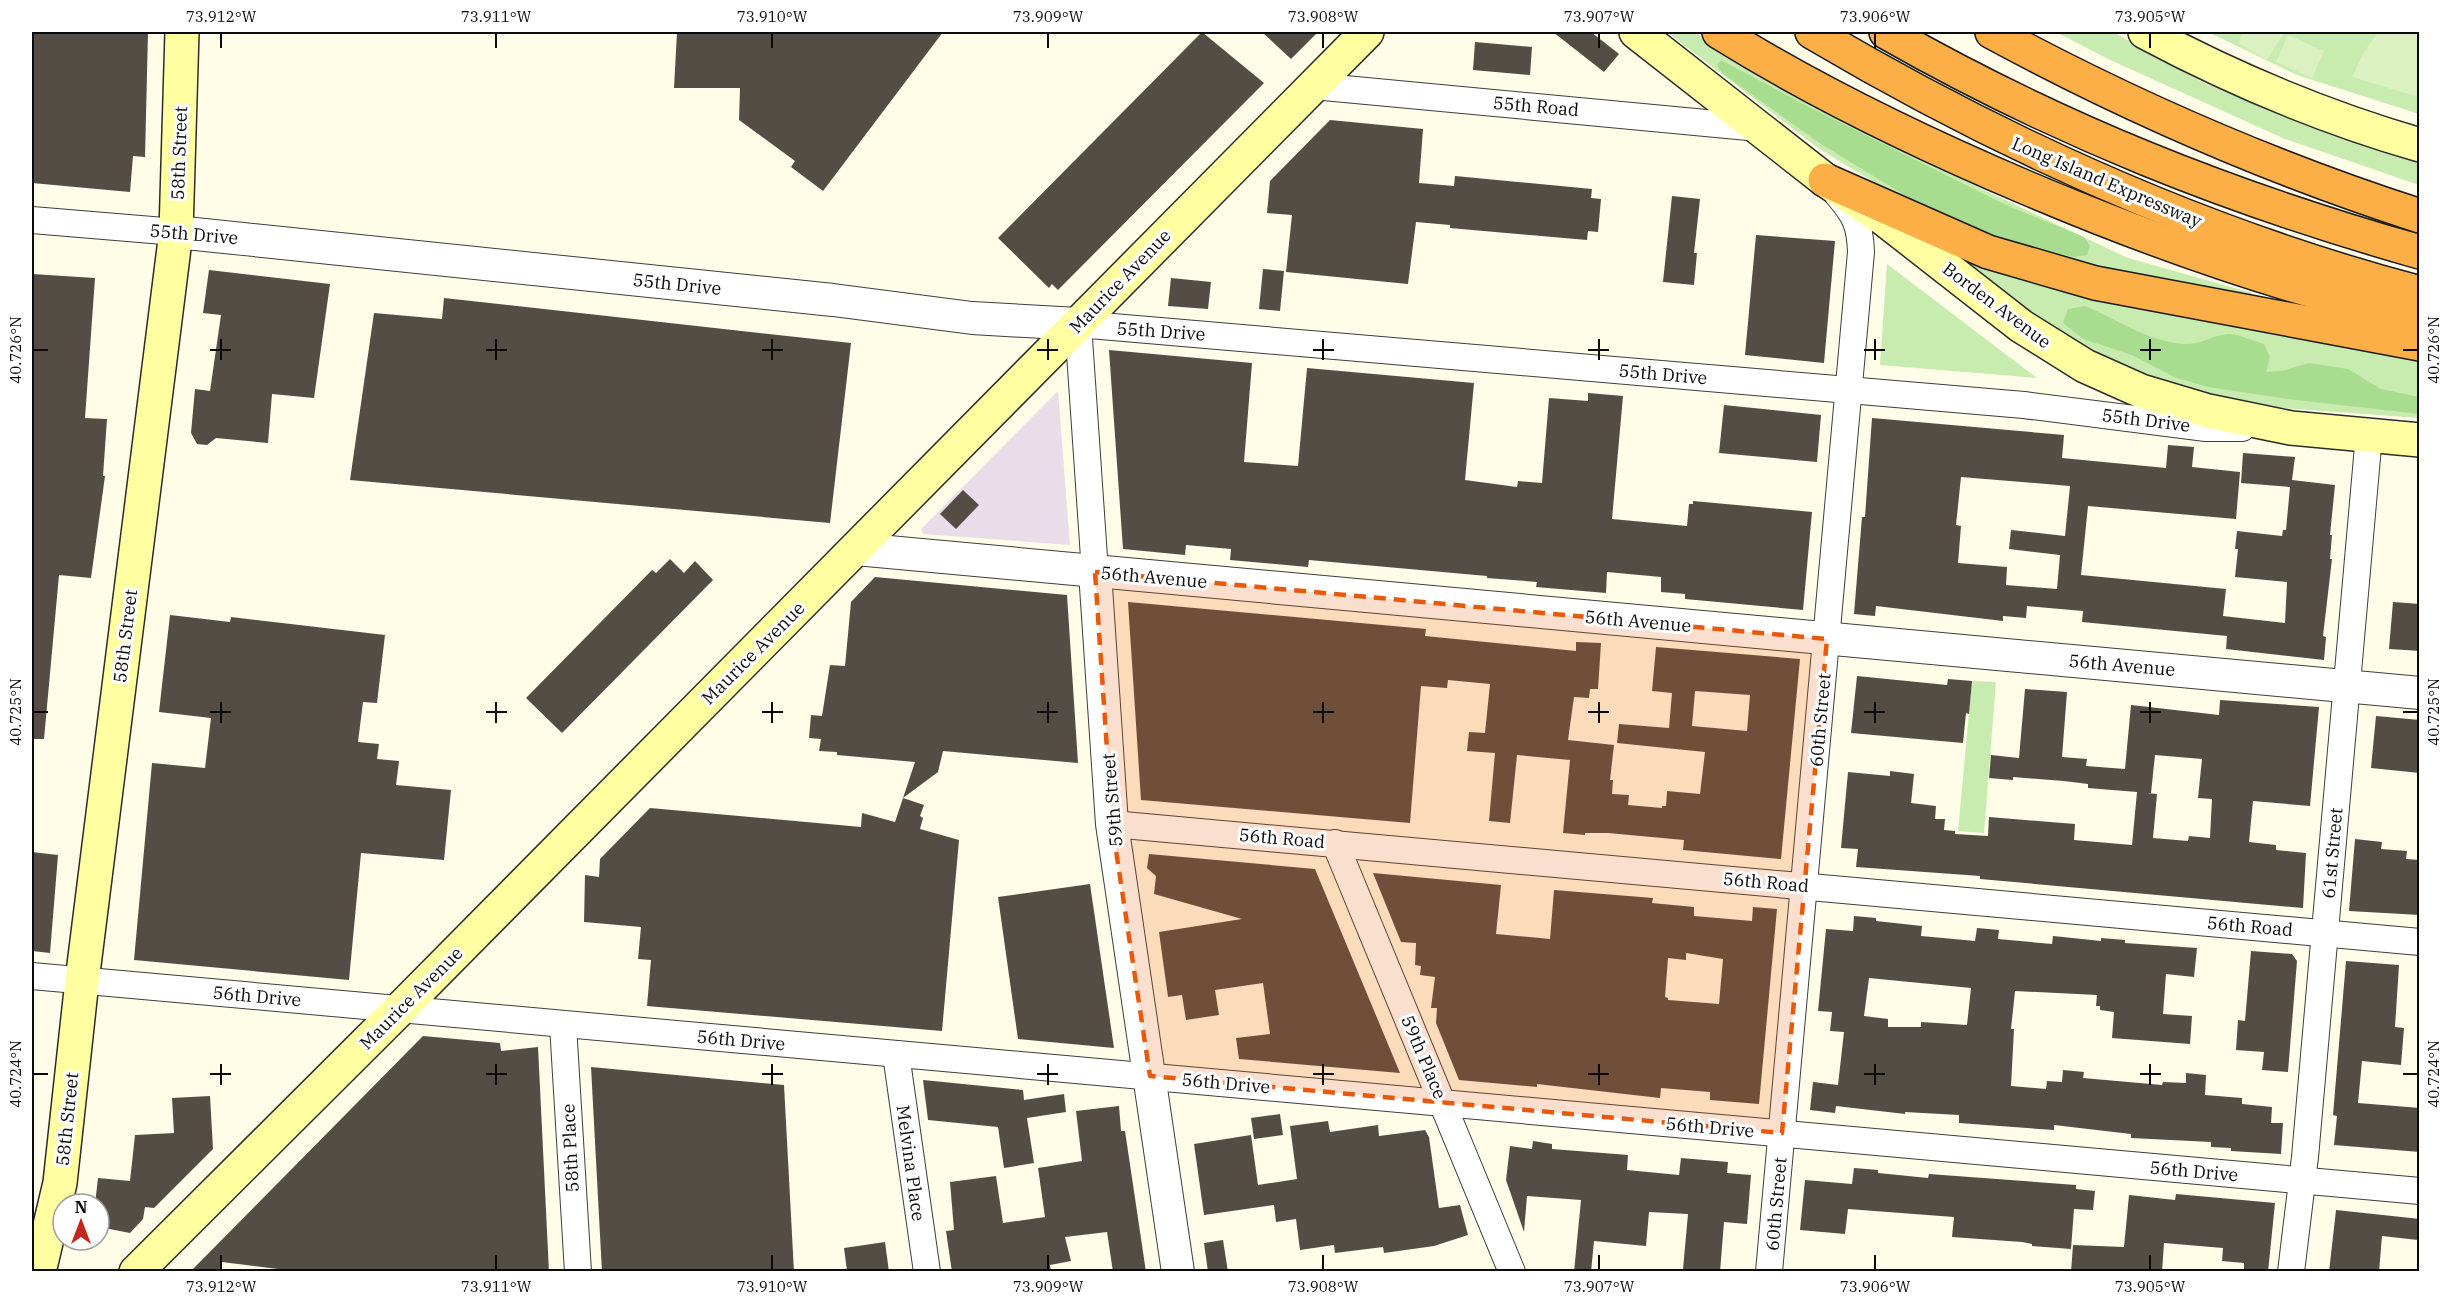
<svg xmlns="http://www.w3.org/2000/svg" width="2451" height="1303" font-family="'IBM Plex Serif',serif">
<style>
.industrial{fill:#eaddea}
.green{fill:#c8ebb0}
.forest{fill:#a8dc8e}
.pitch{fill:#dcf1c2}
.building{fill:#534d46;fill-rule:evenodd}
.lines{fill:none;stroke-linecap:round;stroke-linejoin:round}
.minor-casing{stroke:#3d3d3d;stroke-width:28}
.tertiary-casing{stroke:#3d3d3d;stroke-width:34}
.secondary-casing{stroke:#2c2c2c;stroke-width:36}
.motorway-casing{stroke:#1b1b1b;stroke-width:36}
.minor{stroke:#fff;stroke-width:26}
.tertiary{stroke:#fff;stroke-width:32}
.secondary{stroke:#ffffa2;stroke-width:33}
.motorway{stroke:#fdaf47;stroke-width:33}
.marked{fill:#e8590c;fill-opacity:0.2;stroke:#e8590c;stroke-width:4.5;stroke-dasharray:12 8;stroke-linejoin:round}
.ticks{fill:none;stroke:#0a0a0a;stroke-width:2}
.labels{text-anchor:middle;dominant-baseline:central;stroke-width:6;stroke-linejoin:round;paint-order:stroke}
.street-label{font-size:18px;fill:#0a0a0a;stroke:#fff}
.neatline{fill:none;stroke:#0a0a0a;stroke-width:2}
.ticks-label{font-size:15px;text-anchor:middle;fill:#0a0a0a}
</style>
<rect width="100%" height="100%" fill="#fffde7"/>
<path class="industrial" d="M1058,391L1070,545L923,534L921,529Z"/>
<g class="green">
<path d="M1667,32H1694L1746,65L1948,173L2128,258L2252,293L2251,298L2055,261L1915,207L1818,148Z"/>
<path d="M2056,32H2113L2204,83L2321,131L2419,161V185L2285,139L2108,59Z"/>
<path d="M2208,32H2419V114L2297,75Z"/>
<path d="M1887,264L2037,378L1880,365Z"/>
<path d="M1971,264L2054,287L2419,356V418L2243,405L2174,388L2105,359L2051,330L1967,268Z"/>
<path d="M1972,681L1996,682L1984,833L1958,831Z"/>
</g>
<g class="forest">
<path d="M1721,60L1805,105L2006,205L2084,237L2090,246L2087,255L2074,257L2032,247L1989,234L1929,210L1818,142L1722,73L1717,65Z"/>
<path d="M2085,306C2119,320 2146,341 2184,344C2200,345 2213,335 2228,334C2239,334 2253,341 2264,344L2270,357L2266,372L2282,371L2309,363L2348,369L2381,389L2419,397V414L2288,399L2208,387L2174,377L2132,355L2083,339L2063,323L2068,309Z"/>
</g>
<g class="pitch">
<path d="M2244,32H2280L2283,34L2267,60L2238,43Z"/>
<path d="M2378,32H2419V97L2352,77L2364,52Z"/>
<path d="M2288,35L2324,51L2312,78L2276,62Z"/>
</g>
<g class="building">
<path d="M32,32H148L145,157L133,156L130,192L32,183Z"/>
<path d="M677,32H943L823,191L791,167L795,161L739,120L740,88H674Z"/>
<path d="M1202,32L1264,83L1058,290L1052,284L1049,288L998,238Z"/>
<path d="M1262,32H1318L1291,59Z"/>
<path d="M1553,32H1591L1619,54L1604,72Z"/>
<path d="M1475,42L1532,47L1530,75L1473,70Z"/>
<path d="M1330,120L1423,129L1419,183L1454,186L1455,176L1592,189L1591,198L1601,199L1598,232L1588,231L1587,240L1450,228V225L1416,222L1408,284L1286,272L1292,215L1267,213L1270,181Z"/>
<path d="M1672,196L1700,199L1694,253H1697L1694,285L1663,282Z"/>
<path d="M1756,235L1835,241L1824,363L1745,355Z"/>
<path d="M1263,269L1284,271L1280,311L1259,309Z"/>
<path d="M209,270L330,284L314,398L272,394L268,443L216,438L207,445L197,444L191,433L195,389L210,391L221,315L203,313Z"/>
<path d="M32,274L95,278L85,418L107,419L103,476H105L91,578L59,575L44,739H32Z"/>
<path d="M1171,278L1211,282L1208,309L1168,306Z"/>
<path d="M444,298L851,343L830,523L350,480L374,313L442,319Z"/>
<path d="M1109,350L1252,363L1244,462L1298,466L1307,368L1474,383L1465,480L1517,487L1518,481L1542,483L1549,398L1588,401V393L1623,396L1612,519L1687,526L1689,504H1693V501L1812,512L1803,610L1685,599V594L1661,592V577L1607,572L1606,593L1536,587L1537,582L1487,578V576L1309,560L1308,567L1230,560L1231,549L1186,545L1185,555L1123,549Z"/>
<path d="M1724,405L1821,415L1817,462L1719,453Z"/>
<path d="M1872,418L2064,435L2062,458L2166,468L2168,445L2194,447L2192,467L2240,472L2236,519L2088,506L2081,575L2226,589L2223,616L2285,623L2287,582L2235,577L2238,549H2235L2237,531L2282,536L2283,530H2286L2290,487L2241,483L2243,453L2295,457L2292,480L2335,485L2330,535H2332L2330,559H2332L2323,636L2326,637L2324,660L2226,649L2227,636L2082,622L2083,611L2027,606L2026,618L2003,616V621L1876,606L1875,616L1854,614L1862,517H1865ZM1961,477L2070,486L2065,536L2011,530L2009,549L2060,555L2057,589L2006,585L2007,567L1958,563L1961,526L1956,525Z"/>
<path d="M963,490L979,505L956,529L940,514Z"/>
<path d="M670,559L684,573L695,561L713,580L562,733L526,698L652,570L656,573Z"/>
<path d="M875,577L1067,595L1078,763L943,751L938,772L903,798L924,805L920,816L923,818L920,829L959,840L942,1031L647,1006L651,960L638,959L641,927L584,922L585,875L599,877L600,859L650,808L861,827L862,813L895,822L915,762L837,755V752L819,751L821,739L809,738L811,715L822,716L830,665L845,666L851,602Z"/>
<path d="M1128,602L1426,629L1425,636L1576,651V642L1601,643L1598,689H1590L1589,698L1574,697L1568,740L1614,745L1610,780H1613L1612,794L1629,795L1628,805L1662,808V806H1666L1667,791L1700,794L1705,752L1617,743L1619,724L1669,728L1672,693L1652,691L1656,647L1800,659L1781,859L1683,850L1684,840L1608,833H1585V835L1563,833L1570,760L1517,755L1510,823L1489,821L1495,753L1467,751L1469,732L1485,733L1490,684L1448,680L1447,688L1421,686L1410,823L1141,800ZM1695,691L1750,695L1747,731L1692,726Z"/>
<path d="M2393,602L2420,604V651L2389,649Z"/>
<path d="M170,615L230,622L231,617L385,635L377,703L363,702L358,742L379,744L377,759L399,761L396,785L451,790L444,860L361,853L349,980L134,960L152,763L205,768L211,718L159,712Z"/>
<path d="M1857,676L1947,685L1948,679L1972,681L1969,714L1966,713L1963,743L1851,733Z"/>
<path d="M2025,689L2067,692L2062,757L2087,759L2086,766L2125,769L2131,705L2219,715L2220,700L2319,707L2310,806L2253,801L2249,842L2276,845V850L2306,853L2303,908L1980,879V876L1856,867L1858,849L1841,848L1848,772L1890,776V771L1914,774L1911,803L1936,806L1935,819H1945L1944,830L1955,831V834L1988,836L1989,817L2075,824L2074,840L2132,845L2137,792L2088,788V784L2064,781L2013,777V780L1989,778L1991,755L2019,758ZM2155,755L2202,759L2198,798L2212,799L2210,838L2189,836L2188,841L2153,838L2157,794L2147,793H2151Z"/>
<path d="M2376,716L2420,720V773L2371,768Z"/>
<path d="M2355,839L2382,842L2381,849L2407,851L2406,859L2420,860V915L2349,911Z"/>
<path d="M32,852L58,855L50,953L32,951Z"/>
<path d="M1149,854L1315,869L1400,1073L1239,1059L1236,1038L1270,1034L1263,983L1215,990L1219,1015L1186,1020L1182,995L1168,997L1159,932L1242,919L1154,894L1156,876L1147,868Z"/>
<path d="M1373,873L1501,885L1496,934L1550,939L1554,890L1653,898L1652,903L1694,907V916L1752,921L1753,907L1777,909L1759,1104L1710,1100V1092L1661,1088L1660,1098L1537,1084V1087L1459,1080L1436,1023L1437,1008H1431L1435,977L1420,975L1421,966L1415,965L1416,943L1401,942ZM1686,953L1723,959L1719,1004L1668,1000V998L1665,997L1668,958L1686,960Z"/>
<path d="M1090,884L1114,1048L1018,1039L998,897Z"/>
<path d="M1854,916L1876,918V921L1922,926L1921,936L1975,941L1977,928L1999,930L1998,939L2052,944L2053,936L2101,941V938L2125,940V943L2197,948L2194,977L2166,974L2163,1014L2192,1016L2190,1044L2112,1038L2114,1012L2100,1010V1006H2096L2097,995L2015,991L2011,1029H2014L2011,1086L2046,1089L2047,1081L2062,1082L2063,1070L2084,1072L2083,1078L2162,1085L2163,1082L2186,1083V1073L2206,1075L2205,1095L2242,1098V1104L2272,1107L2271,1123H2283L2281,1154L2231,1151V1148L2211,1147V1142L2131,1138V1134L2054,1125V1130L1959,1123V1115L1905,1112V1114L1836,1106L1835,1113L1810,1110L1813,1082L1838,1085L1844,1032L1830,1031L1832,1012L1818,1011L1826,929L1853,931ZM1869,978L1971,988L1967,1025L1921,1022V1027H1888V1019L1864,1016Z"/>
<path d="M2251,951L2292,954L2297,961L2288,1072L2262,1070L2264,1052L2236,1050L2238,1020L2245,1021Z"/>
<path d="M2346,961L2399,965L2395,1027L2404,1028L2401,1065L2362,1061L2358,1103L2420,1108V1152L2334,1145L2337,1116L2333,1115Z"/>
<path d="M423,1036L500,1043L501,1051L538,1047L549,1272H302L222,1262L219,1272H190Z"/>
<path d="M591,1067L784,1085L794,1272H602Z"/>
<path d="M923,1080L1023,1090L1024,1100L1064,1094L1066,1112L1027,1118L1034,1163L1004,1168L998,1127L928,1120Z"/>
<path d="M210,1096L213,1149L154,1208L145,1207L143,1219L130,1233L99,1227V1204H95L98,1178L130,1181L135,1135L174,1133L172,1098Z"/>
<path d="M1119,1106L1121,1131H1125L1146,1272H1113L1107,1232L1065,1237L1071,1261L1050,1265L1051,1272H952L946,1231L954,1230L950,1182L996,1176L1003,1223L1045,1217L1038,1168L1082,1161L1076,1111Z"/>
<path d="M1280,1114L1283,1135L1254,1139L1251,1118Z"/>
<path d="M1328,1121L1330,1132L1378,1125L1379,1136L1425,1130L1429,1137L1439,1208L1460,1205L1468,1235L1434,1246L1384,1253L1383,1247L1335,1253L1334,1245L1300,1250L1296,1219L1276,1222L1274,1205L1204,1215L1194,1144L1251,1135L1258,1185L1297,1179L1290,1126Z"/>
<path d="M1533,1141L1552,1144V1149L1628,1155L1627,1170L1679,1175L1681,1158L1728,1162L1727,1173L1751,1175L1747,1224L1724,1222L1720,1272L1683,1269L1688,1214L1649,1212L1646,1246L1594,1241L1591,1272H1574L1581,1200L1527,1196L1524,1232L1506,1180L1510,1146L1532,1149Z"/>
<path d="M1854,1168L1878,1170V1173L1928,1178L1929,1174L2076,1185V1189L2095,1191L2093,1210L2074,1209L2071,1249L2032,1246V1244L2022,1242L1952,1237L1954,1217L1848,1209L1845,1234L1800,1230L1805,1180L1852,1184Z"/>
<path d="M2176,1194L2275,1203L2268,1272H2244V1263L2222,1261L2223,1248L2164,1243L2162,1272H2071L2073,1245L2124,1247L2129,1195L2175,1200Z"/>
<path d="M2336,1210L2420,1219L2418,1240L2382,1236L2379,1272H2329Z"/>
<path d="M1223,1240L1228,1272H1208L1204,1243Z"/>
<path d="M885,1242L889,1272L847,1271L844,1248Z"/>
</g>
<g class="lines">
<defs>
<g id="minor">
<path d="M1313,86L1759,128"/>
<path d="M32,220L176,232"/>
<path d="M1095,572L1078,324L2024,405L2206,428H2242"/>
<path d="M1112,824L2420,942"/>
<path d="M1335,843L1512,1272"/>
<path d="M32,976L2420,1191"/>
<path d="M563,1025L578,1272"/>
<path d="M896,1054L927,1272"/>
<path d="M1769,1272L1861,252C1860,224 1855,215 1837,194"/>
<path d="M2291,1272L2305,1157L2369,435"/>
</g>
<g id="tertiary">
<path d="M176,232L833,300L972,318L1078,324"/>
<path d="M856,549L2420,693"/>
<path d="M1095,572L1112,824L1178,1272"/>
</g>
<g id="secondary">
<path d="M1636,32L1825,180L1884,219L2021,326L2085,366L2141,391L2208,411L2291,428L2420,440"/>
<path d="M2145,32C2233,79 2323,117 2420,145"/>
<path d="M39,1272L60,1183L82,981L176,232L182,32"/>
<path d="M136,1272L401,1008L1367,32"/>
</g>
<g id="motorway">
<path d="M1719,32C1817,93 1921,143 2027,188C2154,242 2285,288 2420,319"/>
<path d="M1812,32C2003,145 2204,236 2420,293"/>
<path d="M1886,32C2058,130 2229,198 2420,252"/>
<path d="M1992,32C2129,106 2271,168 2420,216"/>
<path d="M1825,180L1988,252L2095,283L2420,344"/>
</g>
</defs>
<use href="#minor" class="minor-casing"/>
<use href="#tertiary" class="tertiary-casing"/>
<use href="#secondary" class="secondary-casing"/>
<use href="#motorway" class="motorway-casing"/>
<use href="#minor" class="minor"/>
<use href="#tertiary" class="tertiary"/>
<use href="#secondary" class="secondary"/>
<use href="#motorway" class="motorway"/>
</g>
<path class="marked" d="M1095,572L1827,639L1782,1133L1150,1076L1112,824Z"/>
<path class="ticks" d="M221,33V48M496,33V48M772,33V48M1048,33V48M1323,33V48M1599,33V48M1875,33V48M2150,33V48M221,339V360M496,339V360M772,339V360M1048,339V360M1323,339V360M1599,339V360M1875,339V360M2150,339V360M33,350H48M210,350H231M486,350H507M762,350H783M1037,350H1058M1313,350H1334M1588,350H1609M1864,350H1885M2140,350H2161M2403,350H2418M221,702V723M496,702V723M772,702V723M1048,702V723M1323,702V723M1599,702V723M1875,702V723M2150,702V723M33,712H48M210,712H231M486,712H507M762,712H783M1037,712H1058M1313,712H1334M1588,712H1609M1864,712H1885M2140,712H2161M2403,712H2418M221,1064V1085M496,1064V1085M772,1064V1085M1048,1064V1085M1323,1064V1085M1599,1064V1085M1875,1064V1085M2150,1064V1085M33,1074H48M210,1074H231M486,1074H507M762,1074H783M1037,1074H1058M1313,1074H1334M1588,1074H1609M1864,1074H1885M2140,1074H2161M2403,1074H2418M221,1255V1270M496,1255V1270M772,1255V1270M1048,1255V1270M1323,1255V1270M1599,1255V1270M1875,1255V1270M2150,1255V1270"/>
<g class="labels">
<g class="street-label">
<text transform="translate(1536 106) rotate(5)">55th Road</text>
<text transform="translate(179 153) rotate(-88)">58th Street</text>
<text transform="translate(2107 182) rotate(23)">Long Island Expressway</text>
<text transform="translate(194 234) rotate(5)">55th Drive</text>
<text transform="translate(1120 281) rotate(-46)">Maurice Avenue</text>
<text transform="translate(677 284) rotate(6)">55th Drive</text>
<text transform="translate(1997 305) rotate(37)">Borden Avenue</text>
<text transform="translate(1161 331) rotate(4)">55th Drive</text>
<text transform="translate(1663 374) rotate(5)">55th Drive</text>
<text transform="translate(2146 420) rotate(7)">55th Drive</text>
<text transform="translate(1154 577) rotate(5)">56th Avenue</text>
<text transform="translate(1638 621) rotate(5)">56th Avenue</text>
<text transform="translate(125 636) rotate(-83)">58th Street</text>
<text transform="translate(753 653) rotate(-45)">Maurice Avenue</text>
<text transform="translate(2122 665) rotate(5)">56th Avenue</text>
<text transform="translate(1820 720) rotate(-85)">60th Street</text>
<text transform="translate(1112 800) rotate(-95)">59th Street</text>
<text transform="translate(1282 838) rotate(5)">56th Road</text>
<text transform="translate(2332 853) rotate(-85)">61st Street</text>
<text transform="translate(1766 882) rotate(5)">56th Road</text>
<text transform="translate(2250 926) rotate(5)">56th Road</text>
<text transform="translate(257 996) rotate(5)">56th Drive</text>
<text transform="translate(411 998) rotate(-45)">Maurice Avenue</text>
<text transform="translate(741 1040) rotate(5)">56th Drive</text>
<text transform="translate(1424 1057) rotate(67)">59th Place</text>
<text transform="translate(1226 1083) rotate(5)">56th Drive</text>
<text transform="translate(67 1119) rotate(-84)">58th Street</text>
<text transform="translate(1710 1127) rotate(5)">56th Drive</text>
<text transform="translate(570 1148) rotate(-93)">58th Place</text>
<text transform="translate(911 1163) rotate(82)">Melvina Place</text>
<text transform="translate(2194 1171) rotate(5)">56th Drive</text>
<text transform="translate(1776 1204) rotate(-85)">60th Street</text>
</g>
</g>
<rect width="2451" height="1303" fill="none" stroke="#ffffff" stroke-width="66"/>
<g transform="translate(81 1222)"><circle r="28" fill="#ffffff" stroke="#9d9d9d" stroke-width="1.5"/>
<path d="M0-4.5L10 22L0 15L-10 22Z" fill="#c1271c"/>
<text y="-9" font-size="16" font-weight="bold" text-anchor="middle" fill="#0a0a0a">N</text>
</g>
<rect x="33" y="33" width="2385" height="1237" class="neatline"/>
<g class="ticks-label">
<text x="221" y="22">73.912°W</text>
<text x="496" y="22">73.911°W</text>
<text x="772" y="22">73.910°W</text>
<text x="1048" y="22">73.909°W</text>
<text x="1323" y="22">73.908°W</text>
<text x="1599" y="22">73.907°W</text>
<text x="1875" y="22">73.906°W</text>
<text x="2150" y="22">73.905°W</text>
<text transform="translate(16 350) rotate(-90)" y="5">40.726°N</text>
<text transform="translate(2434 350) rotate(-90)" y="5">40.726°N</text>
<text transform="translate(16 712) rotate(-90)" y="5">40.725°N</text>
<text transform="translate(2434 712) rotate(-90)" y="5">40.725°N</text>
<text transform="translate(16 1074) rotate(-90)" y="5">40.724°N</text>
<text transform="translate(2434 1074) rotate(-90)" y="5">40.724°N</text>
<text x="221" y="1292">73.912°W</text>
<text x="496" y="1292">73.911°W</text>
<text x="772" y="1292">73.910°W</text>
<text x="1048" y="1292">73.909°W</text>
<text x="1323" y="1292">73.908°W</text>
<text x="1599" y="1292">73.907°W</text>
<text x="1875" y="1292">73.906°W</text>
<text x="2150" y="1292">73.905°W</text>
</g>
</svg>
